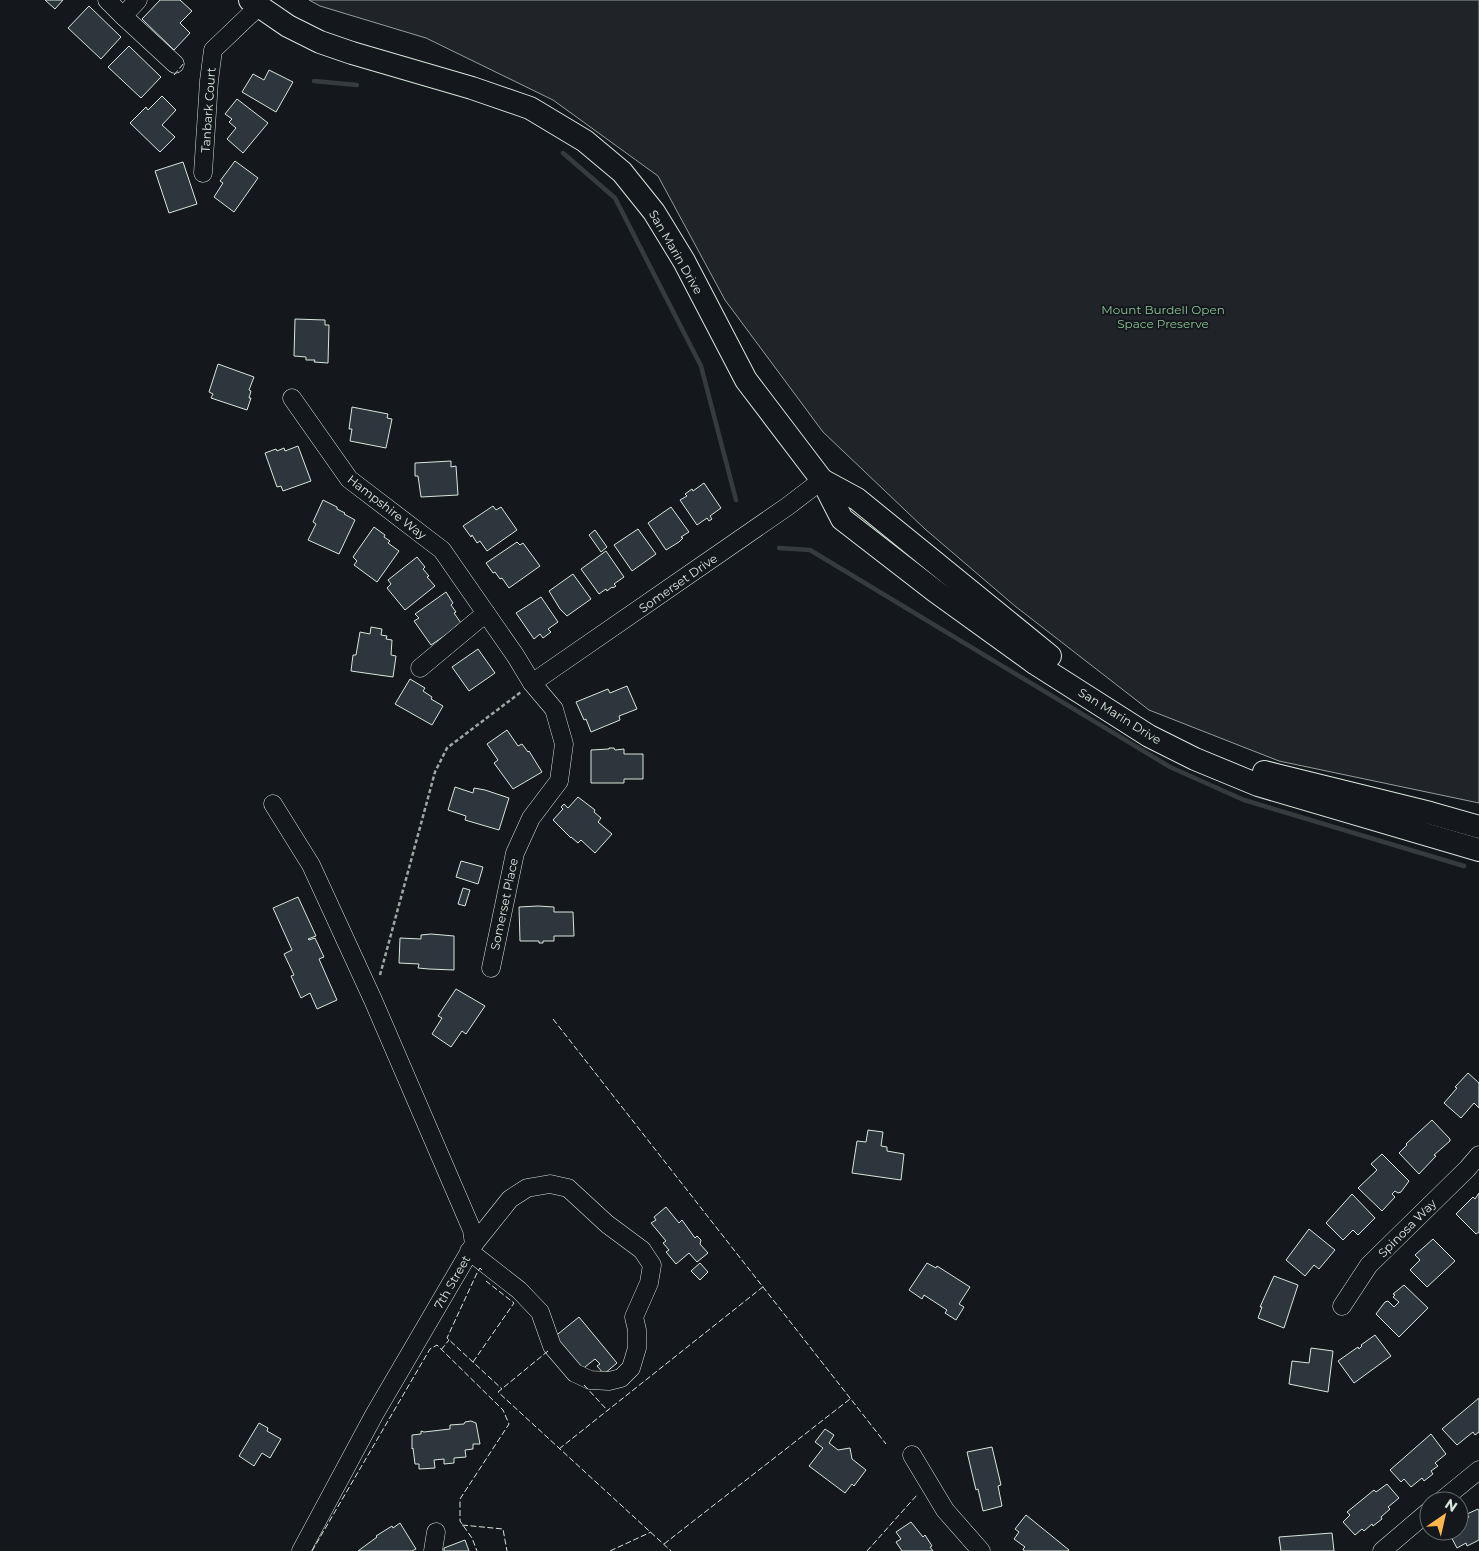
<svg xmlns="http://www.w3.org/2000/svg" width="1479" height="1551" font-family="Montserrat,sans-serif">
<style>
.green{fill:#202428;stroke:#939e99}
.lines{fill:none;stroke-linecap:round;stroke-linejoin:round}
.stream{stroke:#363b3e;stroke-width:4.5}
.building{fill:#2c363c;stroke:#d8e6dc}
.minor-casing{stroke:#d8e6dc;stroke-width:19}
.major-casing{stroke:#d8e6dc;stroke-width:24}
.path{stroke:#9da8a2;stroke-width:2.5;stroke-dasharray:4 2.5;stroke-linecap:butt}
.minor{stroke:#14181c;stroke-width:18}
.major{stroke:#14181c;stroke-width:22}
.fence{stroke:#d8e6dc;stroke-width:1;stroke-dasharray:6 2.5;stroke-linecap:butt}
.labels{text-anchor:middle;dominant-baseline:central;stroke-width:4;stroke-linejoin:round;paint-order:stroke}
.street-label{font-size:12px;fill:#d8e6dc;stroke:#14181c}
.park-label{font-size:12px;fill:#8ac095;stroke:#14181c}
</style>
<rect width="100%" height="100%" fill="#14181c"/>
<path class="green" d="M309,0H1479V803L1279,761L1149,710L1015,606L925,529L823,432L725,300L658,176L553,100L426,38L320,6Z"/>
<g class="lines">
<g class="stream">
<path d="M314,81L357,85"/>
<path d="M563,153L615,198L701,366L736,500"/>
<path d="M779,548L810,550L1170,767L1244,800L1464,866"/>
</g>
</g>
<g class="building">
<path d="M45,0H63L55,9Z"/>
<path d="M160,0H180L192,11L180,23L190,33L174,50L142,19Z"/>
<path d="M89,6L121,37L101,59L68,28Z"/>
<path d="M129,46L161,77L141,98L108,67Z"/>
<path d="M269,70L293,82L276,112L242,92L253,74L264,80Z"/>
<path d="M162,96L176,110L162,125L175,137L160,152L130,123L146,107L148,110Z"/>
<path d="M237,99L268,123L243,153L227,139L236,128L229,122L232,119L225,114Z"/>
<path d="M235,161L258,178L234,212L214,197L223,183L220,181Z"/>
<path d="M183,162L197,204L169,213L155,171Z"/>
<path d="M295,319L325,320V325H329L328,363L314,362L315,360H306V357L294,356Z"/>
<path d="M218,364L254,377L249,390L251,391L249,398H251L247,410L211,398L213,394L209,392Z"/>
<path d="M352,407L388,414L387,418L392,419L386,448L350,441L352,429H349Z"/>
<path d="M298,446L311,481L283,491L281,486L277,487L265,453L276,449L277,451L284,448L285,451Z"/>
<path d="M451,461V467L456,466L458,495L421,497L418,476H415V463Z"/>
<path d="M704,483L721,508L710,516L712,519L709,521L707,518L697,525L680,500L687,496L685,494L692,489L693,491Z"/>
<path d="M323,500L337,507V509L345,513L344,514L355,520L339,554L308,540L316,524L313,522Z"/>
<path d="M493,506L496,510L501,507L517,530L487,551L480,541L477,543L472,535L471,537L463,526Z"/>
<path d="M671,507L689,532L681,537L683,538L679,542L666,550L648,523Z"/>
<path d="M374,527L385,535L384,537L390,541L388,543L399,551L377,582L354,565L357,561L353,557Z"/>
<path d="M638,529L656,554L632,571L614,545Z"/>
<path d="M595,530L607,547L601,552L589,535Z"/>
<path d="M517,542L520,545L523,543L540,566L509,588L502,578L500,579L495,572L493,573L486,563Z"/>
<path d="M606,551L624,577L614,584L616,586L613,588L612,587L607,591L606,589L599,594L581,569Z"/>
<path d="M417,557L425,567L423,569L429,576L427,577L435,586L405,610L387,588L391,584L388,580Z"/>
<path d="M573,574L591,599L567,616L560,609L549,591Z"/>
<path d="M446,592L453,603L451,605L456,612L454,613L461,623L455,627L456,628L431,645L414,621L419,618L415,614Z"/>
<path d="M541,597L558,622L548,629L551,632L543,638L540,634L534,639L516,613Z"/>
<path d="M371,627L382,629L381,635L387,636L386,639L392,640L391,655L396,656L393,677L351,671L353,655H356L360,632L370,634Z"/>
<path d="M478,649L495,673L469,691L452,667Z"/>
<path d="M410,679L425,688L423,691L432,697L431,699L443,706L432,725L395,704Z"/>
<path d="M627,686L637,709L619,716L620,720L591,732L586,719L584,720L576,702L608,689L610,693Z"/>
<path d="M507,730L518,746L522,744L528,752L529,751L542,772L513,789L494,763L498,760L487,744Z"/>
<path d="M609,748H614L615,750L624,749V754H643V779H624V783H591V750L609,749Z"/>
<path d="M455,787L473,793L474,788L485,790L509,798L499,830L465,820L466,816L448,810Z"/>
<path d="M578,797L595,810L594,812L601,818L598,822L612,834L595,853L581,840L578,843L571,837V838L553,820L563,809L561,807L564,804L568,808Z"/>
<path d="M461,861L483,867L478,884L456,877Z"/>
<path d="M463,888L470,890L465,906L458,904Z"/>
<path d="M298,897L316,936L308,939L309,940L315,938L324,957L319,959L337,1000L317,1009L310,993L301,998L291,976L294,975L284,954L292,950L273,908Z"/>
<path d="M538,906L554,907V912H573L574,936H554V941H543V943H539V941H520L519,907Z"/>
<path d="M431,934L454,936V970L429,969L418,968L419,964L399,963L400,938L421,939V935Z"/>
<path d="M456,989L485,1006L466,1034L462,1031L451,1047L432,1034L442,1018L438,1016Z"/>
<path d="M1468,1073L1479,1083V1108L1474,1103L1461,1118L1444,1103L1457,1088L1455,1087Z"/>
<path d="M1432,1120L1450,1139V1141L1434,1155L1436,1156L1419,1174L1399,1153L1407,1145L1406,1144Z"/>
<path d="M868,1130L883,1132L881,1146L887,1147V1151L904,1154L901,1180L852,1173L857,1141L866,1142Z"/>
<path d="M1382,1154L1409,1181L1401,1192L1398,1193L1395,1191L1392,1194L1395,1197L1382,1211L1358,1188L1377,1170L1371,1164Z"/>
<path d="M1479,1193V1232L1476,1234L1456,1214L1473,1197L1475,1199Z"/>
<path d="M1352,1194L1375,1218L1358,1235L1353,1230L1343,1240L1326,1223Z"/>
<path d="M666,1207L679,1223L682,1220L695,1238L697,1236L701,1240L700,1244L708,1253L697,1262L689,1253L676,1264L666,1252L669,1250L663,1243L666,1241L651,1223L656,1220L654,1217Z"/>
<path d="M1309,1229L1335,1250L1319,1269L1314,1265L1305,1276L1286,1260Z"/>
<path d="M1433,1239L1455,1261L1427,1287L1410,1270L1420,1260L1415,1255Z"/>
<path d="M700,1263L708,1272L700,1280L691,1271Z"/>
<path d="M927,1263L936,1268L937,1266L970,1287L959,1304L964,1307L956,1320L945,1313L947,1310L924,1295L922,1299L909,1290Z"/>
<path d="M1274,1276L1298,1285L1284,1328L1258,1318L1262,1307H1260Z"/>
<path d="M1404,1285L1428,1308L1399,1337L1376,1314L1385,1302L1388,1301L1394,1307L1399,1302L1393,1297L1395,1295L1393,1294Z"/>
<path d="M579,1317L617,1363L604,1374L597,1366L600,1364L595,1359L580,1371L553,1338Z"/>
<path d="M1375,1335L1391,1356L1354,1383L1338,1361L1358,1347L1359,1349L1362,1346L1361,1345Z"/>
<path d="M1311,1348L1333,1351L1328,1392L1289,1384L1292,1361L1309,1363Z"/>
<path d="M1479,1398V1432L1475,1435L1473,1432L1457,1445L1442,1429Z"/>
<path d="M471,1421L476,1423L480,1444H473V1449L465,1450L466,1457L454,1458V1463L444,1464V1459L434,1460L435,1468L419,1469V1464H415L413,1448L412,1449V1435L421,1434V1431L424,1432L450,1429V1425L464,1424L465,1422Z"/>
<path d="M259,1423L268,1428L267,1431L281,1439L270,1458L262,1453L254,1466L239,1456Z"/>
<path d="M825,1429L834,1435L829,1443L838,1450L850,1448L852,1459L866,1470L854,1486L852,1484L845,1493L809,1466L823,1448L815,1442Z"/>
<path d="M1431,1434L1446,1454L1435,1463L1438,1466L1431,1471L1433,1474L1424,1481L1422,1478L1411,1487L1404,1479L1401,1482L1390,1470Z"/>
<path d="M992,1447L1001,1485L998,1486L1002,1506L983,1511L978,1489L976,1490L967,1452Z"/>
<path d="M1387,1484L1399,1498L1388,1507L1390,1509L1381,1517L1382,1519L1373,1526L1372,1524L1364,1531L1362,1529L1355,1535L1343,1522L1350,1515L1347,1512L1374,1490L1376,1492Z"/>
<path d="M1478,1509L1479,1511V1540L1467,1546L1466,1543L1457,1548L1448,1531H1459V1522L1469,1517L1467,1514Z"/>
<path d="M1026,1515L1069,1550L1068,1551H1024L1023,1549L1025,1547L1014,1539L1019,1532L1015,1529Z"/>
<path d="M911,1522L923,1537L925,1535L932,1546L930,1547L933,1551H902L896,1542L901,1539L896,1532Z"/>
<path d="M400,1523L416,1549L412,1551H358L377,1537L376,1536L392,1526L393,1528Z"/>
<path d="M1332,1533L1334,1551H1281L1279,1537Z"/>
<path d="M465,1540L469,1551H444V1548Z"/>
</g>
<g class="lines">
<defs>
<g id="minor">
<path d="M107,0L123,16"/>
<path d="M138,0L123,16L175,64"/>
<path d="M203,173L209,81L213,50L258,7"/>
<path d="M292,398L349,479L442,550L515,655L532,683L554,709L564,744L559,781L531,818L515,853L491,968"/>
<path d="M420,668L486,613"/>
<path d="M532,683L788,506L822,480"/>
<path d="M273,804L311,865L373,1000L472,1230L474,1244"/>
<path d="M1342,1306L1369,1265L1467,1169L1479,1155"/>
<path d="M912,1455L945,1510L981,1551"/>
<path d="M1441,1501L1479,1470"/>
<path d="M301,1551L374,1415L474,1244L510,1199L527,1188L550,1184L568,1188L607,1224L642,1250L652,1265L649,1283L634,1317L637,1330V1348L631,1368L621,1378L609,1381L590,1380L575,1373L552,1346L540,1312L519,1290L469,1251"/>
<path d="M433,1551L436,1532"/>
<path d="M1382,1551L1429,1511"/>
</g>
<g id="major">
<path d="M250,0L288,26L320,42L352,53L472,88L530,108L585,141L622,172L654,212L684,261L746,380L822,480L842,519L935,591L1036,664L1149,736L1195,759L1258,785L1479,850"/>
<path d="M822,480L857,499L1050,656"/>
<path d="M1264,772L1430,813L1479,827"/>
</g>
</defs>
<use href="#minor" class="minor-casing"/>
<use href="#major" class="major-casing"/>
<path class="path" d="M380,975L435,772L447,748L521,692"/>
<use href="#minor" class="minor"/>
<use href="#major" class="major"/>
<g class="fence">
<path d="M174,75L184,63"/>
<path d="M553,1019L886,1444"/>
<path d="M482,1270L480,1268L477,1273L447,1338L502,1389"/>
<path d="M441,1350L449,1340"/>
<path d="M548,1351L498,1392L671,1551"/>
<path d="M473,1362L514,1303L486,1281"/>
<path d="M584,1385L608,1411"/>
<path d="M559,1449L764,1286"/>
<path d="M462,1525L503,1529L507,1551"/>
<path d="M664,1544L850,1399"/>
<path d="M312,1551L430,1349L437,1345L503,1410L509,1424L460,1499V1521L472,1538L477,1551"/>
<path d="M610,1551L651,1532"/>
<path d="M867,1551L917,1495"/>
</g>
</g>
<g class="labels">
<g class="street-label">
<text transform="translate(208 110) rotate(-86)">Tanbark Court</text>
<text transform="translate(676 252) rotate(60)">San Marin Drive</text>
<text transform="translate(387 507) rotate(38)">Hampshire Way</text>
<text transform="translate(678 583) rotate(-35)">Somerset Drive</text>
<text transform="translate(1120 716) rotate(32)">San Marin Drive</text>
<text transform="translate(504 904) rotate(-78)">Somerset Place</text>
<text transform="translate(1407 1228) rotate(-45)">Spinosa Way</text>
<text transform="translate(452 1282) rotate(-60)">7th Street</text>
</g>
<g class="park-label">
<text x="1163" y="309">Mount Burdell Open<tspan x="1163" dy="14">Space Preserve</tspan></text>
</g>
</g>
<g transform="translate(1444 1516) rotate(34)"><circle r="24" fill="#14181c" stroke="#626a69"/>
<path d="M0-4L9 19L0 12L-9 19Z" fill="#ffb74d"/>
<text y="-8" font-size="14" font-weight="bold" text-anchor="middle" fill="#d8e6dc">N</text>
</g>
</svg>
